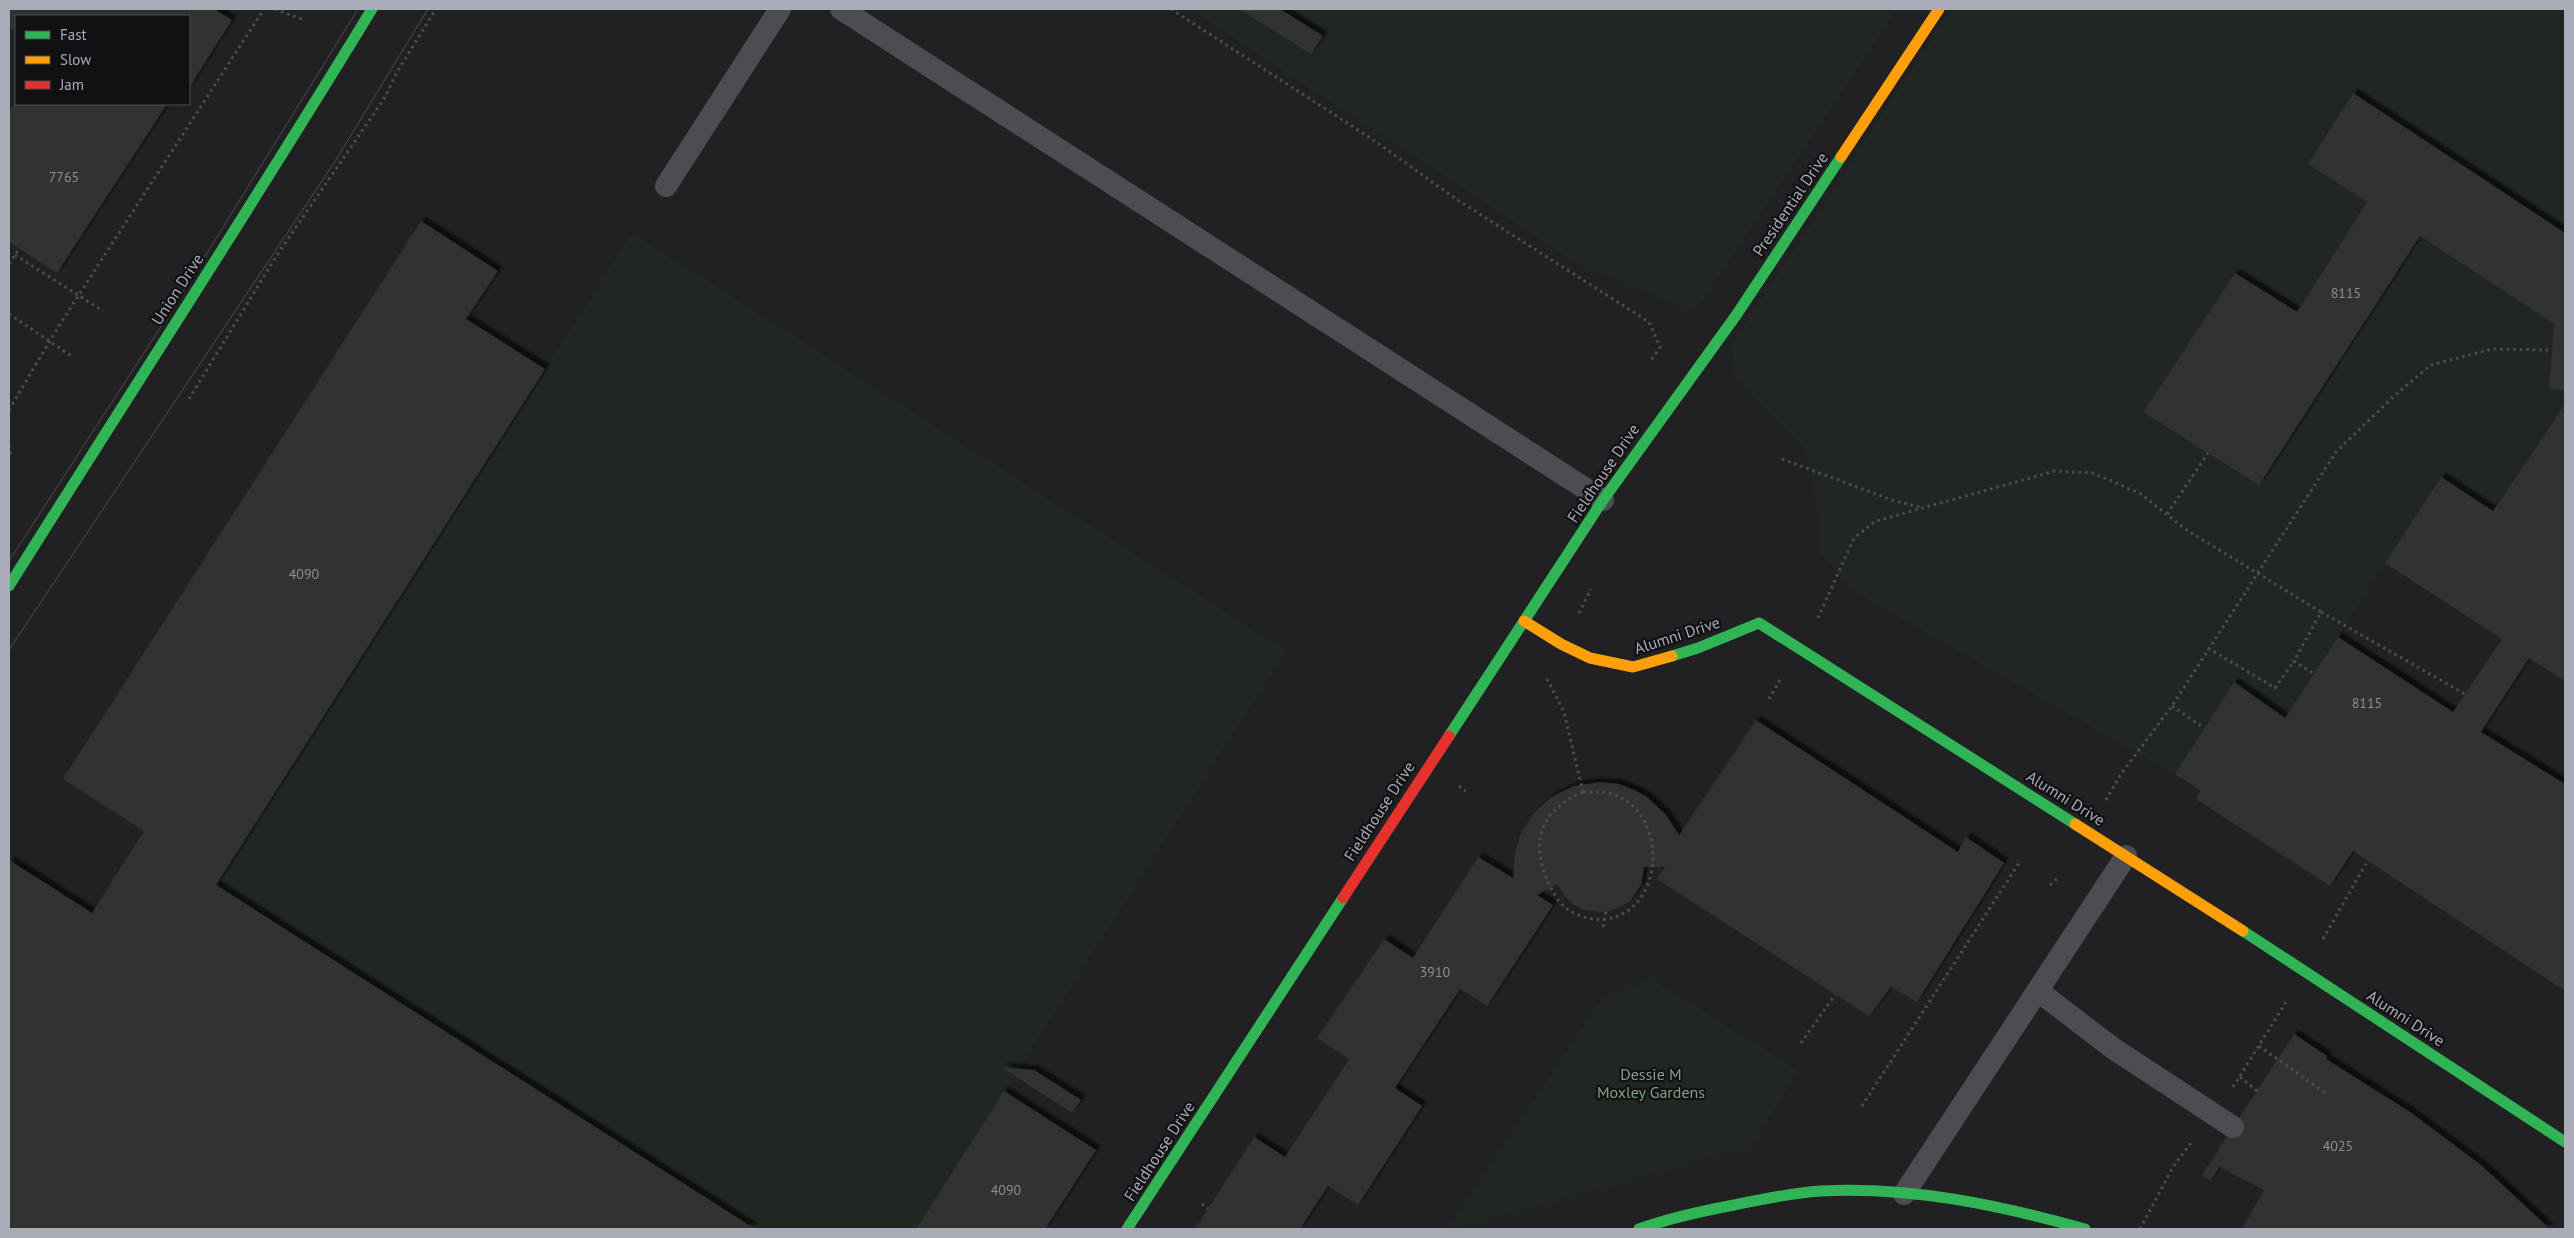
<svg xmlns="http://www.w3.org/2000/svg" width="2574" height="1238" font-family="'PT Sans',sans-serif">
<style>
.built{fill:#212123;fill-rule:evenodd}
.green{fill:#202621}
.building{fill:#323232;filter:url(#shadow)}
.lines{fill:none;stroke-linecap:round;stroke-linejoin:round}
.path{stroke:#4d4e51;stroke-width:3;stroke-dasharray:2.5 4;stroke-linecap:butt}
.lane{stroke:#4c4d50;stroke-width:22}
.fast{stroke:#30b455;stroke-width:11}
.slow{stroke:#ff9f0a;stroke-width:11}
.jam{stroke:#e5322d;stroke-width:11}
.tram{stroke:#4c4d50;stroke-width:1}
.labels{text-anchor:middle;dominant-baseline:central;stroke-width:4.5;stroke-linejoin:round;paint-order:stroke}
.number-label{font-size:14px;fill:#8b8e96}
.street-label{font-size:16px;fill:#a9adb7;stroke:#111113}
.park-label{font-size:16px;fill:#81a184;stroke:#111113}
</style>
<defs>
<filter id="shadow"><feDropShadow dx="4.5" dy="-4.5" stdDeviation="1" flood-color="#0009"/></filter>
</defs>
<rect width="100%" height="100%" fill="#171717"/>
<path class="built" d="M9,9H2565V1229H9ZM16,16H189V104H16Z"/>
<g class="green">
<path d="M1190,9H1897L1694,312L1575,262Z"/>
<path d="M1951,9H2565V233L2353,93L2308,164L2367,202L2297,312L2235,273L2143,411L2259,485L2420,236L2554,324L2549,388L2565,390V404L2493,511L2385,563L2285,718L2234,683L2175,774L1855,592L1819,552L1818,510L1806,449L1763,407L1734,374L1732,345Z"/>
<path d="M632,233L1286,651L916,1229H755L216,885Z"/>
<path d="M1652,979L1798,1071L1752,1146L1457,1229H1447L1600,1000Z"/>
</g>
<g class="building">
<path d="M9,9H214L232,20L189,88V16H16V32L9,27Z"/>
<path d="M1239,9H1280L1323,36L1311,54Z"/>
<path d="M2353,93L2565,233V390L2549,389L2554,324L2420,236L2259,485L2143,412L2235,273L2297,312L2367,202L2308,164Z"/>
<path d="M16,101V104H167L57,273L9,242V112Z"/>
<path d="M421,221L498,271L466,319L545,369L216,885L755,1229H9V860L92,913L144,831L63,779Z"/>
<path d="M2565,404V681L2529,658L2481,732L2565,784V991L2353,851L2330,886L2196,799L2200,790L2175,774L2234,682L2285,718L2338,637L2453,712L2502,639L2385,563L2441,477L2493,511Z"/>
<path d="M1756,720L1958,852L1966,837L2004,863L1917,1002L1891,987L1869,1016L1657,879L1665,867H1644L1641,885L1631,900L1621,907L1606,912L1584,910L1573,904L1563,894L1557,884L1537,895L1553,905L1487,1006L1460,989L1395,1088L1422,1106L1358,1205L1328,1186L1300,1229H1195L1254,1137L1285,1157L1349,1059L1317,1038L1384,939L1413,958L1478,857L1513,878L1515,852L1521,833L1533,814L1551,797L1574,786L1599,782L1619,784L1634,790L1647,797L1666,815L1679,835Z"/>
<path d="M2294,1034L2327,1056L2326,1059L2410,1112L2481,1165L2550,1229H2242L2264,1190L2220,1167L2210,1181L2202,1175Z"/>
<path d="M1001,1067L1034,1070L1081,1100L1072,1113Z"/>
<path d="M1004,1091L1096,1150L1045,1229H916Z"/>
</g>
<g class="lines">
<g class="path">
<path d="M275,9L304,20"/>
<path d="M1171,9L1372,139L1456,199L1649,322L1660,347L1650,362"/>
<path d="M15,255L103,311"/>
<path d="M9,264L19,249"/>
<path d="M9,314L73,357"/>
<path d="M189,399L277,255L384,99L397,72L436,9"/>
<path d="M9,410L60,324L264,9"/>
<path d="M9,445L11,457"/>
<path d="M1782,459L1892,500L1923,508"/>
<path d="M2167,514L2208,453"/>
<path d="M2321,612L2465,694"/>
<path d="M1579,613L1591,589"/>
<path d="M1818,618L1854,538L1876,521L2055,471L2093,473L2141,494L2185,529L2321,612L2294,661L2314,674"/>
<path d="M2208,648L2275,688L2294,661"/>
<path d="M1547,679L1564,712L1583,792"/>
<path d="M1769,699L1780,680"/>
<path d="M2172,706L2204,728"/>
<path d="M1459,786L1466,791"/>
<path d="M1583,792C1596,792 1608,791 1620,797C1673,824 1660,925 1594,919C1580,918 1564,910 1556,897C1530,853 1532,814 1583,792Z"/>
<path d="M2106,800L2121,774L2172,706L2336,452L2393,397L2431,365L2492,349L2552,350"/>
<path d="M2050,885L2058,878"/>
<path d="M1603,927L1606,912"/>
<path d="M2323,939L2368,860"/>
<path d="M1801,1043L1835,995"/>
<path d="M2259,1046L2327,1094"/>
<path d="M2240,1077L2257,1091"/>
<path d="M2233,1087L2286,1002"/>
<path d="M1862,1106L2019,863"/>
<path d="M1202,1204L1208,1209"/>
<path d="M2140,1229L2173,1167L2193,1140"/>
</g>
<g class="lane">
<path d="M841,9L1603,500"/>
<path d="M666,186L780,9"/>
<path d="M2038,991L2114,1049L2233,1127"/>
<path d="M1904,1194L2126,856"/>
</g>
<g class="fast">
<path d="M9,586C130,393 254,203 372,9"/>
<path d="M1672,656L1698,648L1759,623L2075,824"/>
<path d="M1449,736L1603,500L1737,314L1841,157"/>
<path d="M2243,931L2565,1142"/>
<path d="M1127,1229L1343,898"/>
<path d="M1639,1229C1670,1218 1702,1211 1734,1205C1763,1199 1791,1193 1820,1191C1910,1186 1999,1205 2085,1229"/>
</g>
<g class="slow">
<path d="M1841,157L1939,9"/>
<path d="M1524,621L1561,644L1590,658L1633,667L1672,656"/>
<path d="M2075,824L2243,931"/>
</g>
<path class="jam" d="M1343,898L1449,736"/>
<g class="tram">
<path d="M9,561L173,308L358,9"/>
<path d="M9,650L334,163L428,9"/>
</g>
</g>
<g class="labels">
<g class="number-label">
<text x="64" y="177">7765</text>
<text x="2346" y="293">8115</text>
<text x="304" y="574">4090</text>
<text x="2367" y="703">8115</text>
<text x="1435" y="972">3910</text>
<text x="2338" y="1146">4025</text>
<text x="1006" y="1190">4090</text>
</g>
<g class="street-label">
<text transform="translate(1790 204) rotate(-56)">Presidential Drive</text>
<text transform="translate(177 289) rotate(-57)">Union Drive</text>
<text transform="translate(1603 473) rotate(-56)">Fieldhouse Drive</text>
<text transform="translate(1677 635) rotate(-18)">Alumni Drive</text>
<text transform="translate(2066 798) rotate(32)">Alumni Drive</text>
<text transform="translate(1379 811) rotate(-57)">Fieldhouse Drive</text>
<text transform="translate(2406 1018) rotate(33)">Alumni Drive</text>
<text transform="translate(1159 1151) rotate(-57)">Fieldhouse Drive</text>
</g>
<g class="park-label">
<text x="1651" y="1074">Dessie M<tspan x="1651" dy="18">Moxley Gardens</tspan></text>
</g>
</g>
<rect width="2574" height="1238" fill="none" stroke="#a9adb7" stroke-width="20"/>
<rect x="15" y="15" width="175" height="90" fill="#111113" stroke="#4e4f55"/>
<rect x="25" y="31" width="25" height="8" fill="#30b455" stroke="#4e4f55"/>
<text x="60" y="40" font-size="15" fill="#a9adb7">Fast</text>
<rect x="25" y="56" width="25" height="8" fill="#ff9f0a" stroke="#4e4f55"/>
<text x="60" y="65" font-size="15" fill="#a9adb7">Slow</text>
<rect x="25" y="81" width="25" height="8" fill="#e5322d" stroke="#4e4f55"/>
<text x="60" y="90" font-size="15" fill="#a9adb7">Jam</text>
</svg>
